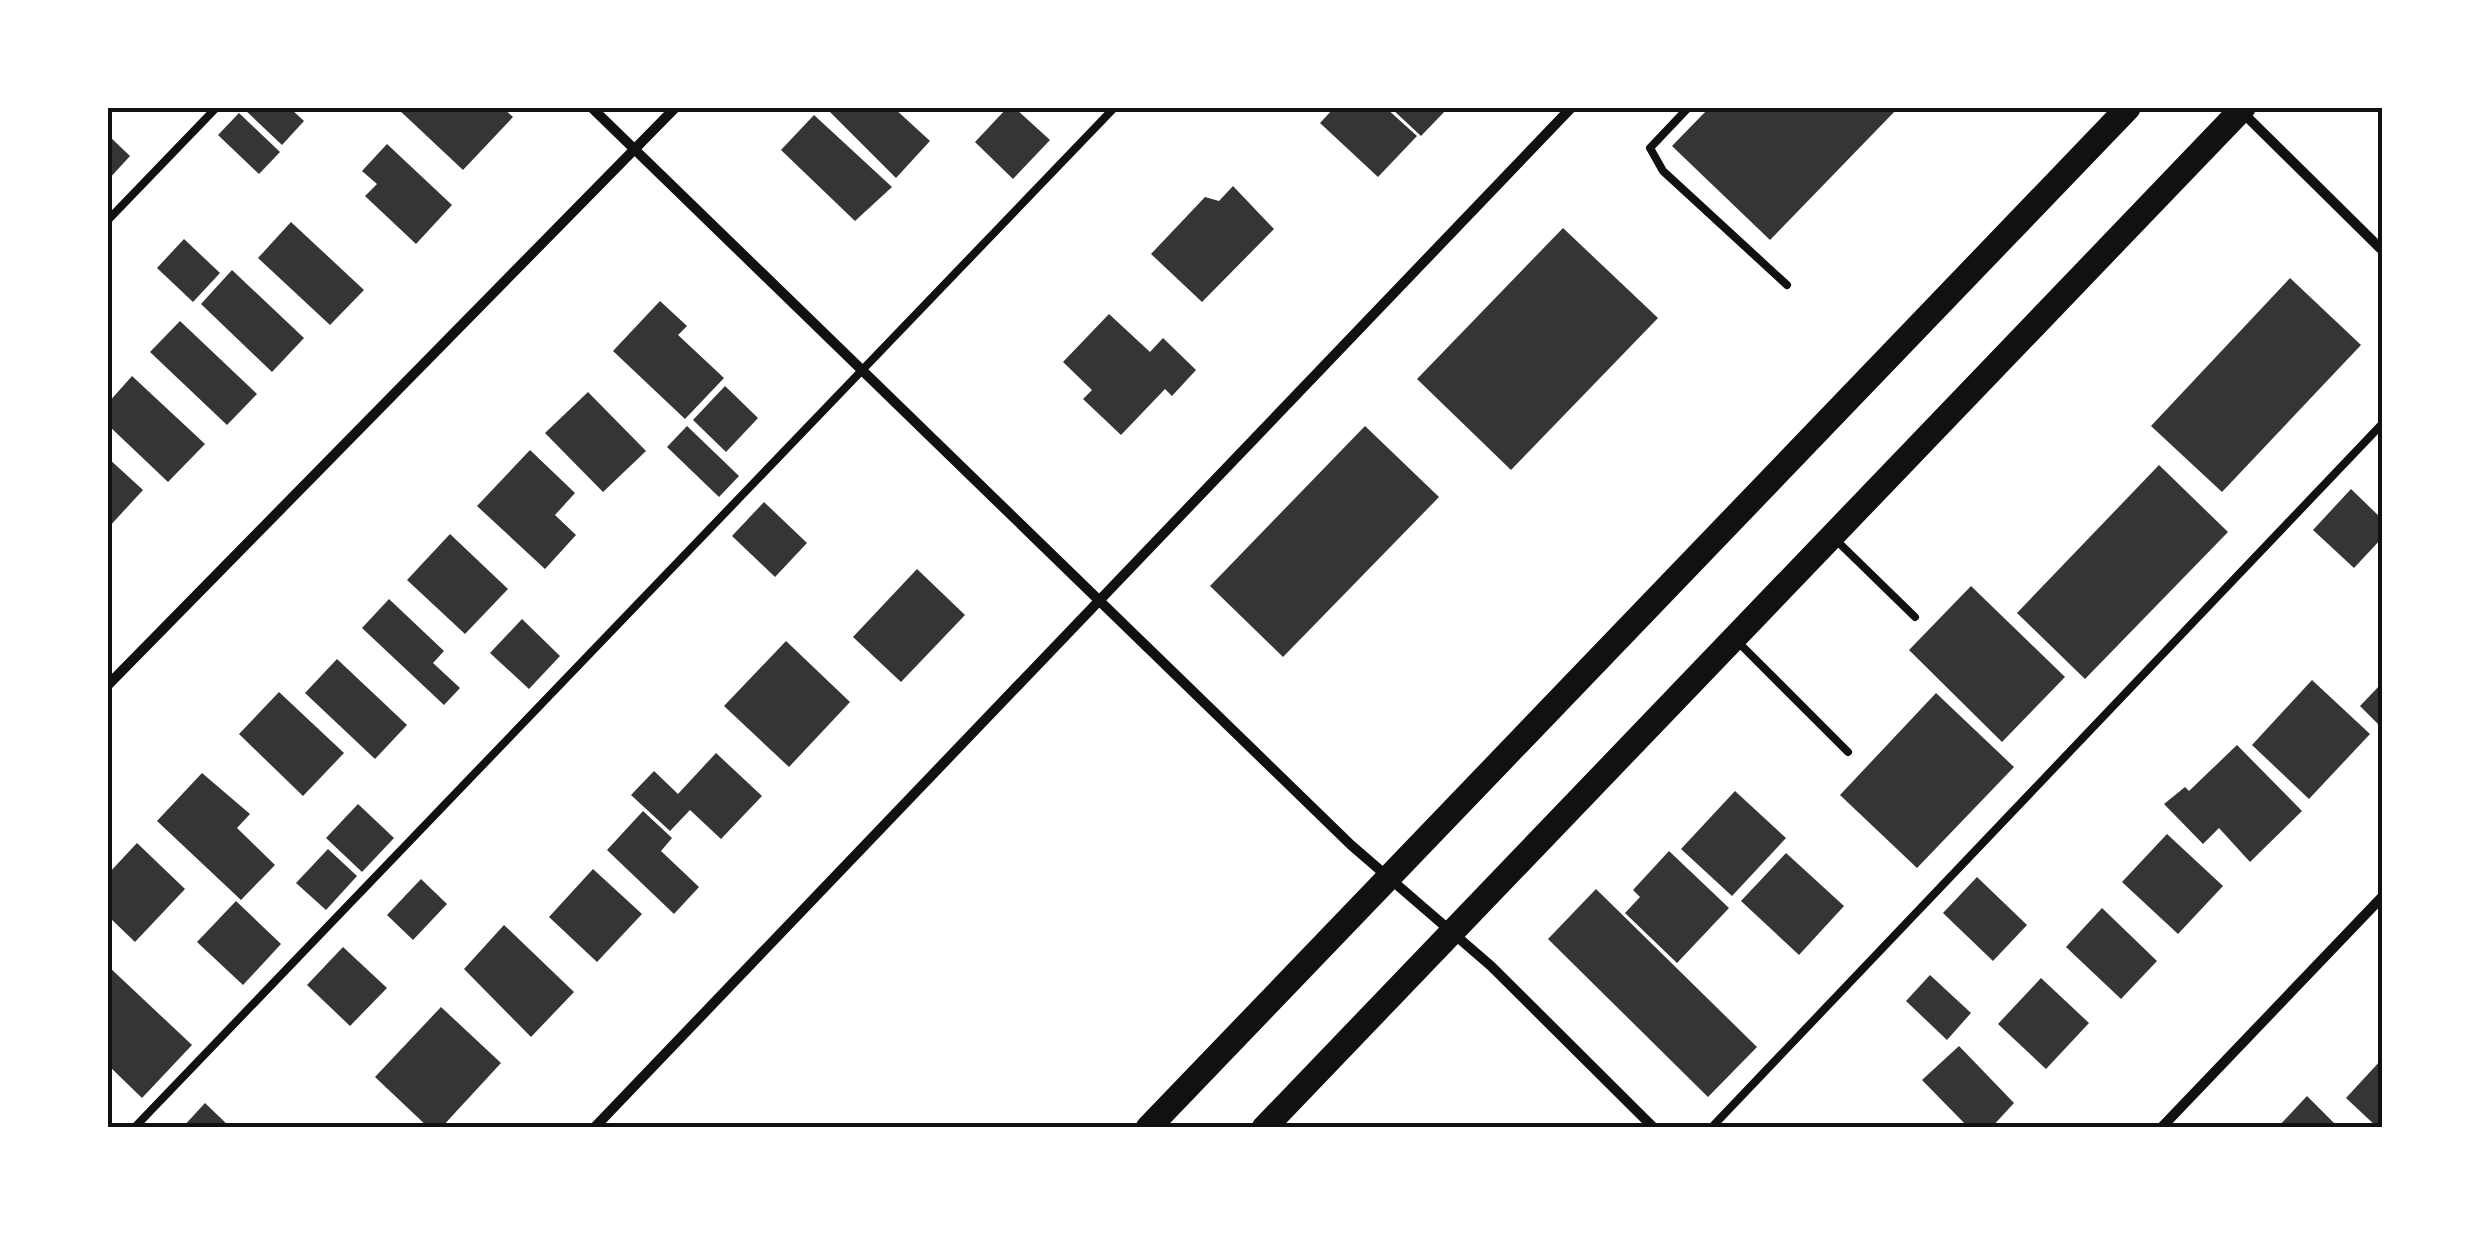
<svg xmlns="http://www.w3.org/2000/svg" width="2490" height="1235" font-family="'Alegreya Sans',sans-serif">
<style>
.building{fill:#353535}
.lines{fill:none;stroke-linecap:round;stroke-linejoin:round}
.service{stroke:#111;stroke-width:8}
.minor{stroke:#111;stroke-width:10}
.primary{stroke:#111;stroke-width:25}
.neatline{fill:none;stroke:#111;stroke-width:4}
</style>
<rect width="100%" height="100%" fill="#fff"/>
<g class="building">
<path d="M243,108H290L304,121L282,145Z"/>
<path d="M397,108H503L513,117L463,170Z"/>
<path d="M826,108H894L930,141L896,178Z"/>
<path d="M1007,108H1015L1050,140L1013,179L975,142Z"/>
<path d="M1334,108H1386L1417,136L1378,177L1320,123Z"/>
<path d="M1391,108H1448L1421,136Z"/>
<path d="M1709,108H1898L1770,240L1672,146Z"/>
<path d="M239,113L280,152L259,174L218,135Z"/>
<path d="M814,115L892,187L855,221L781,150Z"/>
<path d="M108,135L130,156L108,180Z"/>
<path d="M387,144L452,205L416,244L365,196L377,184L362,171Z"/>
<path d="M1233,186L1274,229L1202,302L1151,254L1205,197L1219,201Z"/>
<path d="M291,222L364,290L330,325L258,258Z"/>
<path d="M1563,228L1658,318L1511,470L1417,379Z"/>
<path d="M184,239L220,273L193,302L157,268Z"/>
<path d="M232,270L304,338L272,372L201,304Z"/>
<path d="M2290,278L2361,345L2222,492L2151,426Z"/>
<path d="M660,301L687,326L678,335L724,378L685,419L613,351Z"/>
<path d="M1109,314L1150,352L1163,338L1196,370L1172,396L1165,389L1121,435L1083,399L1092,390L1063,362Z"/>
<path d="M180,321L257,394L227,425L150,352Z"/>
<path d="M132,376L205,444L168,482L108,425V403Z"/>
<path d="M725,386L758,418L726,452L693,420Z"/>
<path d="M588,392L646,451L603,492L545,433Z"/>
<path d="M687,426L739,476L719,497L667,447Z"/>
<path d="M1365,426L1439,497L1283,657L1210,586Z"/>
<path d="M530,450L575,493L555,515L576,535L545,569L477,506Z"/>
<path d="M108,458L143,490L108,528Z"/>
<path d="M2159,465L2228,532L2085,679L2017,613Z"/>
<path d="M2351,489L2382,519V538L2354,568L2313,530Z"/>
<path d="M764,502L807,543L775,577L732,536Z"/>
<path d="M450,534L508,589L465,634L407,580Z"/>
<path d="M917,569L965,615L901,682L853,637Z"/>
<path d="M1971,586L2065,677L2002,742L1909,650Z"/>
<path d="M389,599L444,651L433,663L460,688L444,705L362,628Z"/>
<path d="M522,619L560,656L529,689L490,653Z"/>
<path d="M786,641L850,702L789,767L724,706Z"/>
<path d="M337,659L407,725L375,759L305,693Z"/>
<path d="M2312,680L2370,734L2309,799L2252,745Z"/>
<path d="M2382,683V728L2360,706Z"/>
<path d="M279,692L344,753L303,796L239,734Z"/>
<path d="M1936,693L2014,767L1917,868L1840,795Z"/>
<path d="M2237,745L2302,811L2250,862L2219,828L2203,844L2164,804L2185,787L2189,791Z"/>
<path d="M716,753L762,796L721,839L690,810L670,831L631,795L654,771L678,794Z"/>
<path d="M202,773L250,814L237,828L275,865L241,900L157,821Z"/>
<path d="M1735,791L1786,838L1732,896L1681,849Z"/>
<path d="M358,804L394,838L362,872L326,838Z"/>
<path d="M643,811L672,838L661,851L699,887L674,914L607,850Z"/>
<path d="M2167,834L2223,886L2178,934L2122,882Z"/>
<path d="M137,843L185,889L135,942L108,916V874Z"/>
<path d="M328,849L357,876L326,910L296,883Z"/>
<path d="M1669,851L1729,908L1677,963L1625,913L1640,897L1633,890Z"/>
<path d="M1786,853L1844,906L1799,955L1741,901Z"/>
<path d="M593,869L642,914L597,962L549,917Z"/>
<path d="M1977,877L2027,925L1993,961L1943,913Z"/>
<path d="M421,879L447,904L413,940L387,915Z"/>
<path d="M1596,889L1757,1047L1708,1097L1548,939Z"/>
<path d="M236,901L281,944L243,985L197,942Z"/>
<path d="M2102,908L2157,961L2121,999L2066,947Z"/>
<path d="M504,925L574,992L531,1037L464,969Z"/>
<path d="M343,947L387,988L350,1026L307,985Z"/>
<path d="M108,966L192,1045L142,1098L108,1065Z"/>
<path d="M1930,975L1971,1013L1947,1040L1906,1001Z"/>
<path d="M2041,978L2089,1023L2046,1069L1998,1024Z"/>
<path d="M441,1007L501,1063L441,1128H429L375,1077Z"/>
<path d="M1959,1046L2014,1103L1991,1128H1969L1922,1080Z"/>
<path d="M2382,1059V1128H2378L2346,1098Z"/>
<path d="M2307,1096L2339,1128H2277Z"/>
<path d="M205,1103L231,1128H182Z"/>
</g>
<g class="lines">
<g class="service">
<path d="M1688,108L1650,148L1663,171L1787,285"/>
<path d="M108,220L216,108"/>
<path d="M1836,540L1915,617"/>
<path d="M1737,641L1848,752"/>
<path d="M134,1128L1114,108"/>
<path d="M1711,1128L2382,424"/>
</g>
<g class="minor">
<path d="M592,108L1351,845L1491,966L1654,1128"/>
<path d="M2240,110L2382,250"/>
<path d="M108,685L675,108"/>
<path d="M594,1128L1571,108"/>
<path d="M2161,1128L2382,897"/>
</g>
<g class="primary">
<path d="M1148,1128L2128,108"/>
<path d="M1264,1128L2243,108"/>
</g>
</g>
<rect width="2490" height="1235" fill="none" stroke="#ffffff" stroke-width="220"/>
<rect x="110" y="110" width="2270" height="1015" class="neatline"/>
</svg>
